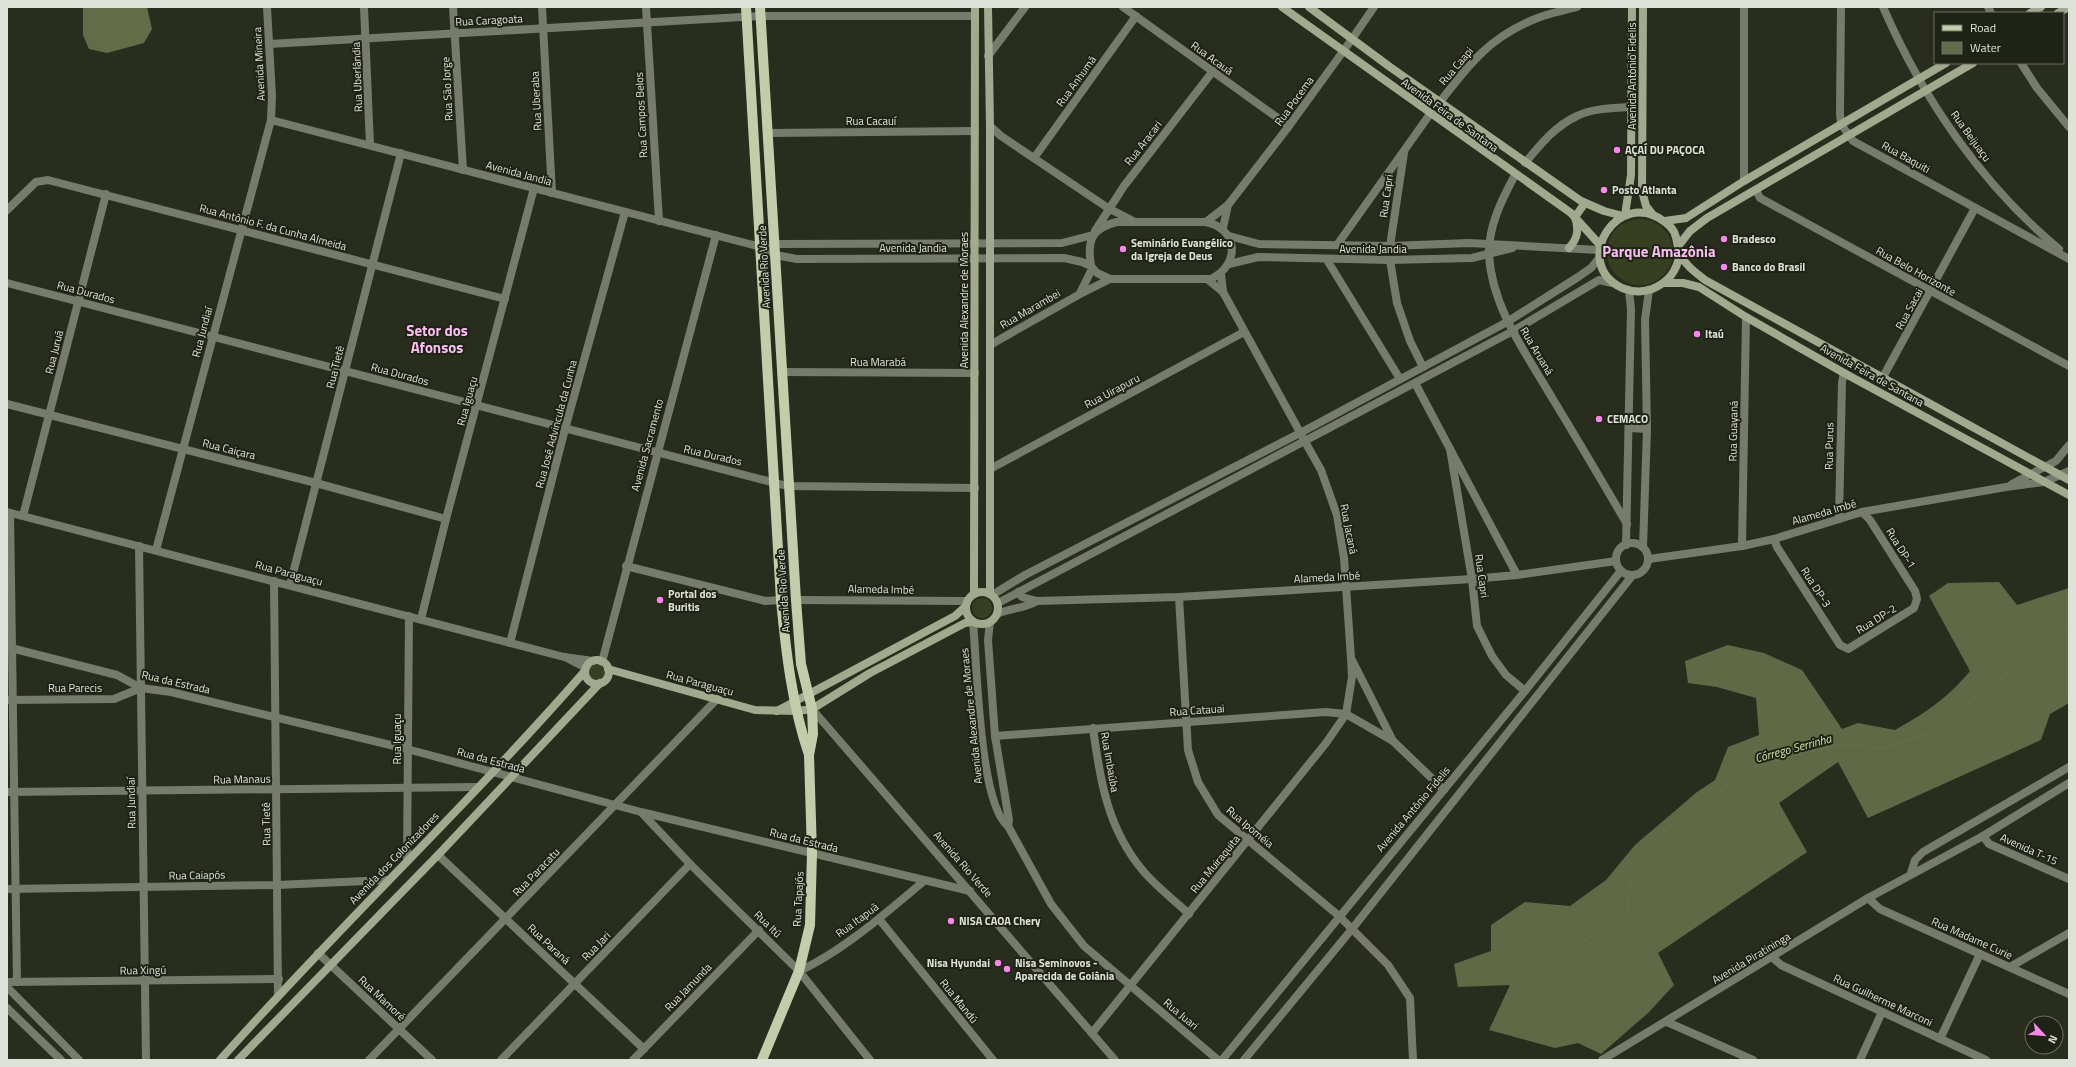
<svg xmlns="http://www.w3.org/2000/svg" width="2076" height="1067" font-family="'Titillium Web',sans-serif">
<style>
.green{fill:#373f21}
.forest{fill:#5f6945}
.water{fill:#626c48}
.lines{fill:none;stroke-linecap:round;stroke-linejoin:round}
.stream{stroke:#626c48;stroke-width:2.5}
.minor{stroke:#777b6b;stroke-width:8}
.tertiary{stroke:#777b6b;stroke-width:8}
.secondary{stroke:#a2a98f;stroke-width:8}
.primary{stroke:#c3cdab;stroke-width:10}
.poi-dot{fill:#f688ec;stroke:#1f2315;stroke-width:1.5}
.labels{text-anchor:middle;dominant-baseline:central;stroke-width:4;stroke-linejoin:round;paint-order:stroke}
.street-label{font-size:11px;fill:#dfe2d8;stroke:#1f2315}
.poi-label{font-size:11px;font-weight:bold;fill:#dfe2d8;stroke:#1f2315;text-anchor:start}
.water-label{font-size:12px;font-style:italic;fill:#d2e3a4;stroke:#1f2315}
.district-label{font-size:15px;font-weight:bold;fill:#fcbef5;stroke:#1f2315}
</style>
<rect width="100%" height="100%" fill="#292d1e"/>
<g class="green">
<circle cx="1640" cy="252" r="33"/>
<circle cx="982" cy="608" r="10"/>
<circle cx="597" cy="672" r="8"/>
</g>
<path class="forest" d="M1999,582L2017,605L2069,588V703L2050,714L2041,740L1868,818L1838,762L1779,803L1807,852L1658,953L1674,985L1648,1013L1601,1054L1578,1043L1555,1048L1489,1030L1510,985L1458,987L1454,964L1491,951V925L1525,902L1570,906L1606,880L1635,845L1697,792L1715,780L1728,747L1759,735L1756,698L1717,687L1688,683L1685,661L1728,645L1764,653L1802,670L1842,729L1858,723L1895,730C1925,713 1948,698 1970,671L1929,596L1948,583Z"/>
<path class="water" d="M83,7H147L152,29L144,43L107,53L89,49L83,35Z"/>
<g class="lines">
<path class="stream" d="M1570,953L1585,940L1626,914L1633,871L1660,834L1756,765L1844,744L1884,749L1934,730L2069,626"/>
<g class="minor">
<path d="M364,7L370,145"/>
<path d="M453,7L463,170"/>
<path d="M542,7L552,193"/>
<path d="M646,7L659,221"/>
<path d="M1123,7L1289,126"/>
<path d="M1841,7L1840,113L1841,124L1853,141L2069,259"/>
<path d="M1883,7C1923,99 1982,185 2059,249"/>
<path d="M1988,7L1991,13"/>
<path d="M269,44L760,16H975"/>
<path d="M988,56L1025,7"/>
<path d="M2021,63L2037,88L2069,127"/>
<path d="M1440,102C1469,64 1490,37 1535,19C1548,13 1563,11 1577,7"/>
<path d="M271,120L761,247"/>
<path d="M990,126L1001,136L1108,208L1135,222"/>
<path d="M768,133L975,131"/>
<path d="M1034,158L1136,16"/>
<path d="M1525,163C1540,145 1555,126 1577,116C1593,108 1615,108 1632,107"/>
<path d="M1515,175C1502,199 1488,227 1489,255C1492,309 1528,356 1554,401C1579,442 1603,483 1627,524"/>
<path d="M1744,181V7"/>
<path d="M1756,190L1760,198L2069,366"/>
<path d="M7,210L36,182L48,180L505,299"/>
<path d="M1206,222L1228,205L1289,126L1352,39L1374,7"/>
<path d="M1223,228L1228,205"/>
<path d="M1095,231L1124,186L1213,71"/>
<path d="M1337,245L1430,114"/>
<path d="M1390,246L1404,153"/>
<path d="M1327,260L1400,379"/>
<path d="M1390,260L1397,303L1410,341L1423,367"/>
<path d="M1221,274L1223,292"/>
<path d="M7,283L787,486L975,488"/>
<path d="M1080,293L1092,269"/>
<path d="M990,345L1080,294L1110,279"/>
<path d="M781,372L975,373"/>
<path d="M1883,377L1975,208"/>
<path d="M1415,383L1517,575"/>
<path d="M7,404L316,483L446,519"/>
<path d="M1629,428L1647,429"/>
<path d="M1450,449L1472,579L1477,626L1492,656L1506,675L1525,691"/>
<path d="M990,469L1244,332"/>
<path d="M10,513L17,982"/>
<path d="M23,516L106,194"/>
<path d="M1839,519L1842,382L1844,373"/>
<path d="M1774,539L1777,547L1840,645L1848,649L1914,608L1917,599L1915,591L1870,520L1862,512"/>
<path d="M1626,545L1631,309L1629,291"/>
<path d="M139,546L146,1060"/>
<path d="M1742,546L1746,317"/>
<path d="M1643,547L1647,429L1645,320L1649,290"/>
<path d="M156,550L271,120L272,96L267,7"/>
<path d="M626,566L765,601L781,600"/>
<path d="M274,581L278,994"/>
<path d="M290,585L401,153"/>
<path d="M1179,597L1188,750L1198,782L1218,815L1339,916L1388,965L1410,998L1413,1060"/>
<path d="M796,600L967,601"/>
<path d="M421,619L446,519L534,188"/>
<path d="M973,622C977,663 979,804 1008,826L1051,904L1084,946L1218,1060"/>
<path d="M990,622L988,640L995,736L1009,820L1008,826"/>
<path d="M510,643L565,429L625,212"/>
<path d="M7,647L117,675L141,688L171,692L407,749L641,812L970,891"/>
<path d="M1352,660L1393,741L1444,790"/>
<path d="M602,662L716,235"/>
<path d="M8,700L114,699L141,688"/>
<path d="M1093,728C1100,781 1108,830 1144,872C1157,887 1174,900 1189,914"/>
<path d="M995,736L1326,712L1346,714L1393,741"/>
<path d="M7,792L478,787"/>
<path d="M642,813L690,864L799,971L870,1060"/>
<path d="M1983,836L1989,844L2069,879"/>
<path d="M438,855L644,1049"/>
<path d="M407,861L409,616"/>
<path d="M1911,873L1915,860L1923,852L2069,767"/>
<path d="M7,889L277,885L387,880"/>
<path d="M1868,898L1880,909L2069,994"/>
<path d="M879,919L993,1060"/>
<path d="M318,953L432,1060"/>
<path d="M1773,958L1781,965L1986,1060"/>
<path d="M2010,967L2069,933"/>
<path d="M799,971C842,952 888,911 924,881"/>
<path d="M7,982L279,979"/>
<path d="M1667,1022L1753,1060"/>
<path d="M1092,1033L1326,743L1346,714L1352,677L1351,658L1344,558L1337,515L1321,470L1308,447L1223,292L1207,279"/>
<path d="M1940,1039L1980,954"/>
<path d="M369,1060L717,699"/>
<path d="M501,1060L690,864"/>
<path d="M633,1060L759,930"/>
<path d="M1222,1060L1525,691L1620,572"/>
<path d="M1244,1060L1352,929L1632,576"/>
<path d="M1602,1060L1868,898L1983,836L2069,783"/>
<path d="M1860,1060L1882,1012"/>
</g>
<g class="tertiary">
<path d="M1117,222H1206C1239,229 1240,265 1211,279H1110L1097,273L1091,266C1087,241 1091,228 1117,222Z"/>
<path d="M1229,236L1259,244L1390,246L1469,243L1599,250"/>
<path d="M769,245L775,244L1062,243L1093,235"/>
<path d="M761,247L775,255L797,259L1064,258L1082,262L1091,266"/>
<path d="M1229,264L1258,257L1390,260L1472,258L1512,248"/>
<path d="M2012,484L2056,461L2069,445"/>
<path d="M7,512L564,657L593,661"/>
<circle cx="1632" cy="559" r="16"/>
<path d="M1649,559L1742,546L1774,539L1862,512L2006,487L2044,482L2069,471"/>
<path d="M1018,592L1022,597L1037,601L1179,597L1472,579L1517,575L1616,561"/>
<path d="M992,595L1025,575L1300,433L1507,322L1578,277L1591,268L1600,257"/>
<path d="M998,603L1513,331L1599,280L1612,283"/>
<path d="M997,614C1010,608 1027,608 1037,601"/>
<path d="M565,657L586,668"/>
<path d="M812,709L1115,1060"/>
<path d="M7,987L79,1060"/>
<path d="M7,1008L61,1060"/>
</g>
<g class="secondary">
<path d="M988,7L990,126V594"/>
<path d="M1282,7L1571,213L1600,245"/>
<path d="M1309,7L1390,67L1581,201L1604,211L1623,216"/>
<path d="M1643,7L1642,191L1646,206L1653,215"/>
<path d="M2030,13L2041,7"/>
<path d="M2058,13L2069,7"/>
<path d="M1625,215L1631,175L1632,7"/>
<path d="M1665,221L1686,218L1744,181L1946,63"/>
<path d="M1679,245L1690,231L1707,218L1973,63"/>
<path d="M1569,248C1578,238 1579,230 1575,217L1585,203"/>
<path d="M1680,253C1677,271 1669,282 1652,289C1641,293 1632,292 1622,288C1570,263 1618,186 1665,222C1679,232 1675,241 1680,254C1685,265 1695,272 1705,280L2069,480"/>
<path d="M1664,283H1683L1699,287L1746,317L1844,373L2069,495"/>
<circle cx="982" cy="608" r="16"/>
<path d="M974,594L975,7"/>
<circle cx="597" cy="672" r="12"/>
<path d="M608,669L755,710L798,711L812,709L870,673L965,623L972,622"/>
<path d="M777,711L955,616L965,607"/>
<path d="M220,1060C338,927 468,805 585,671"/>
<path d="M238,1060L438,855L600,683"/>
</g>
<g class="primary">
<path d="M746,7L781,600C786,652 792,705 809,755"/>
<path d="M760,7L796,600L801,664L812,709L813,734L809,755L812,853L810,925L799,971L762,1060"/>
</g>
</g>
<g class="poi-dot">
<circle cx="1617" cy="150" r="4"/>
<circle cx="1604" cy="190" r="4"/>
<circle cx="1724" cy="239" r="4"/>
<circle cx="1123" cy="249" r="4"/>
<circle cx="1724" cy="267" r="4"/>
<circle cx="1697" cy="334" r="4"/>
<circle cx="1599" cy="419" r="4"/>
<circle cx="660" cy="600" r="4"/>
<circle cx="951" cy="921" r="4"/>
<circle cx="998" cy="963" r="4"/>
<circle cx="1007" cy="969" r="4"/>
</g>
<g class="labels">
<g class="street-label">
<text transform="translate(489 20) rotate(-3)">Rua Caragoata</text>
<text transform="translate(1212 58) rotate(36)">Rua Acauá</text>
<text transform="translate(259 64) rotate(-93)">Avenida Mineira</text>
<text transform="translate(1456 66) rotate(-50)">Rua Caapi</text>
<text transform="translate(1632 76) rotate(-90)">Avenida Antônio Fidelis</text>
<text transform="translate(357 77) rotate(-92)">Rua Uberlândia</text>
<text transform="translate(1076 81) rotate(-54)">Rua Anhumá</text>
<text transform="translate(447 89) rotate(-93)">Rua São Jorge</text>
<text transform="translate(536 101) rotate(-93)">Rua Uberaba</text>
<text transform="translate(1294 101) rotate(-54)">Rua Pocema</text>
<text transform="translate(641 115) rotate(-93)">Rua Campos Belos</text>
<text transform="translate(1450 115) rotate(36)">Avenida Feira de Santana</text>
<text x="871" y="121">Rua Cacauí</text>
<text transform="translate(1971 136) rotate(54)">Rua Beijuaçu</text>
<text transform="translate(1143 143) rotate(-52)">Rua Aracari</text>
<text transform="translate(1906 157) rotate(29)">Rua Baquiti</text>
<text transform="translate(519 173) rotate(15)">Avenida Jandia</text>
<text transform="translate(1386 196) rotate(-82)">Rua Capri</text>
<text transform="translate(273 227) rotate(15)">Rua Antônio F. da Cunha Almeida</text>
<text x="913" y="248">Avenida Jandia</text>
<text x="1373" y="249">Avenida Jandia</text>
<text transform="translate(764 267) rotate(-93)">Avenida Rio Verde</text>
<text transform="translate(1916 271) rotate(29)">Rua Belo Horizonte</text>
<text transform="translate(86 292) rotate(15)">Rua Durados</text>
<text transform="translate(964 300) rotate(-90)">Avenida Alexandre de Moraes</text>
<text transform="translate(1030 309) rotate(-30)">Rua Marambei</text>
<text transform="translate(1909 309) rotate(-61)">Rua Sacai</text>
<text transform="translate(202 332) rotate(-75)">Rua Jundiaí</text>
<text transform="translate(1537 351) rotate(59)">Rua Aruaná</text>
<text transform="translate(54 352) rotate(-76)">Rua Juruá</text>
<text x="878" y="362">Rua Marabá</text>
<text transform="translate(335 367) rotate(-76)">Rua Tietê</text>
<text transform="translate(400 374) rotate(15)">Rua Durados</text>
<text transform="translate(1872 375) rotate(29)">Avenida Feira de Santana</text>
<text transform="translate(1112 391) rotate(-28)">Rua Uirapuru</text>
<text transform="translate(467 401) rotate(-75)">Rua Iguaçu</text>
<text transform="translate(556 424) rotate(-75)">Rua José Advincula da Cunha</text>
<text transform="translate(1733 431) rotate(-89)">Rua Guayaná</text>
<text transform="translate(647 445) rotate(-75)">Avenida Sacramento</text>
<text transform="translate(1829 446) rotate(-89)">Rua Purus</text>
<text transform="translate(229 449) rotate(14)">Rua Caiçara</text>
<text transform="translate(713 455) rotate(13)">Rua Durados</text>
<text transform="translate(1824 512) rotate(-16)">Alameda Imbé</text>
<text transform="translate(1349 529) rotate(79)">Rua Jacaná</text>
<text transform="translate(1901 548) rotate(58)">Rua DP-1</text>
<text transform="translate(289 573) rotate(15)">Rua Paraguaçu</text>
<text transform="translate(1482 576) rotate(82)">Rua Capri</text>
<text transform="translate(1327 577) rotate(-3)">Alameda Imbé</text>
<text transform="translate(1816 587) rotate(57)">Rua DP-3</text>
<text transform="translate(881 589) rotate(1)">Alameda Imbé</text>
<text transform="translate(783 591) rotate(-94)">Avenida Rio Verde</text>
<text transform="translate(1876 619) rotate(-32)">Rua DP-2</text>
<text transform="translate(176 682) rotate(13)">Rua da Estrada</text>
<text transform="translate(700 683) rotate(15)">Rua Paraguaçu</text>
<text x="75" y="688">Rua Parecis</text>
<text transform="translate(1197 710) rotate(-4)">Rua Catauai</text>
<text transform="translate(971 716) rotate(-96)">Avenida Alexandre de Moraes</text>
<text transform="translate(397 739) rotate(-90)">Rua Iguaçu</text>
<text transform="translate(491 760) rotate(15)">Rua da Estrada</text>
<text transform="translate(1110 762) rotate(80)">Rua Imbaúba</text>
<text transform="translate(242 779) rotate(-1)">Rua Manaus</text>
<text transform="translate(131 803) rotate(-91)">Rua Jundiaí</text>
<text transform="translate(1413 809) rotate(-50)">Avenida Antônio Fidelis</text>
<text transform="translate(266 824) rotate(-91)">Rua Tietê</text>
<text transform="translate(1250 827) rotate(40)">Rua Ipoméia</text>
<text transform="translate(804 840) rotate(14)">Rua da Estrada</text>
<text transform="translate(2029 849) rotate(24)">Avenida T-15</text>
<text transform="translate(394 858) rotate(-46)">Avenida dos Colonizadores</text>
<text transform="translate(963 864) rotate(49)">Avenida Rio Verde</text>
<text transform="translate(1215 864) rotate(-51)">Rua Muiraquita</text>
<text transform="translate(536 872) rotate(-46)">Rua Paracatu</text>
<text transform="translate(197 875) rotate(-1)">Rua Caiapós</text>
<text transform="translate(798 899) rotate(-87)">Rua Tapajós</text>
<text transform="translate(857 920) rotate(-36)">Rua Itapuã</text>
<text transform="translate(768 924) rotate(44)">Rua Itú</text>
<text transform="translate(1972 938) rotate(24)">Rua Madame Curie</text>
<text transform="translate(549 944) rotate(43)">Rua Paraná</text>
<text transform="translate(596 946) rotate(-46)">Rua Jari</text>
<text transform="translate(1751 958) rotate(-31)">Avenida Piratininga</text>
<text transform="translate(143 970) rotate(-1)">Rua Xingú</text>
<text transform="translate(688 987) rotate(-46)">Rua Jamunda</text>
<text transform="translate(382 998) rotate(43)">Rua Mamoré</text>
<text transform="translate(1883 1000) rotate(25)">Rua Guilherme Marconi</text>
<text transform="translate(959 1001) rotate(51)">Rua Mandú</text>
<text transform="translate(1181 1014) rotate(40)">Rua Juari</text>
</g>
<g class="poi-label">
<text x="1625" y="150">AÇAÍ DU PAÇOCA</text>
<text x="1612" y="190">Posto Atlanta</text>
<text x="1732" y="239">Bradesco</text>
<text x="1131" y="243">Seminário Evangélico<tspan x="1131" dy="13">da Igreja de Deus</tspan></text>
<text x="1732" y="267">Banco do Brasil</text>
<text x="1705" y="334">Itaú</text>
<text x="1607" y="419">CEMACO</text>
<text x="668" y="594">Portal dos<tspan x="668" dy="13">Buritis</tspan></text>
<text x="959" y="921">NISA CAOA Chery</text>
<text x="990" y="963" text-anchor="end">Nisa Hyundai</text>
<text x="1015" y="963">Nisa Seminovos -<tspan x="1015" dy="13">Aparecida de Goiânia</tspan></text>
</g>
<g class="water-label">
<text transform="translate(1793 748) rotate(-15)">Córrego Serrinha</text>
</g>
<g class="district-label">
<text x="1659" y="251">Parque Amazônia</text>
<text x="437" y="330">Setor dos<tspan x="437" dy="17">Afonsos</tspan></text>
</g>
</g>
<rect width="2076" height="1067" fill="none" stroke="#dfe2d8" stroke-width="16"/>
<rect x="1934" y="12" width="130" height="52" fill="#1f2315" stroke="#6c6f63"/>
<rect x="1942" y="25" width="20" height="6" fill="#c3cdab" stroke="#6c6f63"/>
<text x="1970" y="32" font-size="12" fill="#dfe2d8">Road</text>
<rect x="1942" y="42" width="20" height="12" fill="#626c48" stroke="#6c6f63"/>
<text x="1970" y="52" font-size="12" fill="#dfe2d8">Water</text>
<g transform="translate(2044 1035) rotate(116)"><circle r="19" fill="#1f2315" stroke="#6c6f63"/>
<path d="M0-3L7 15L0 10L-7 15Z" fill="#f688ec"/>
<text y="-6" font-size="11" font-weight="bold" text-anchor="middle" fill="#dfe2d8">N</text>
</g>
</svg>
